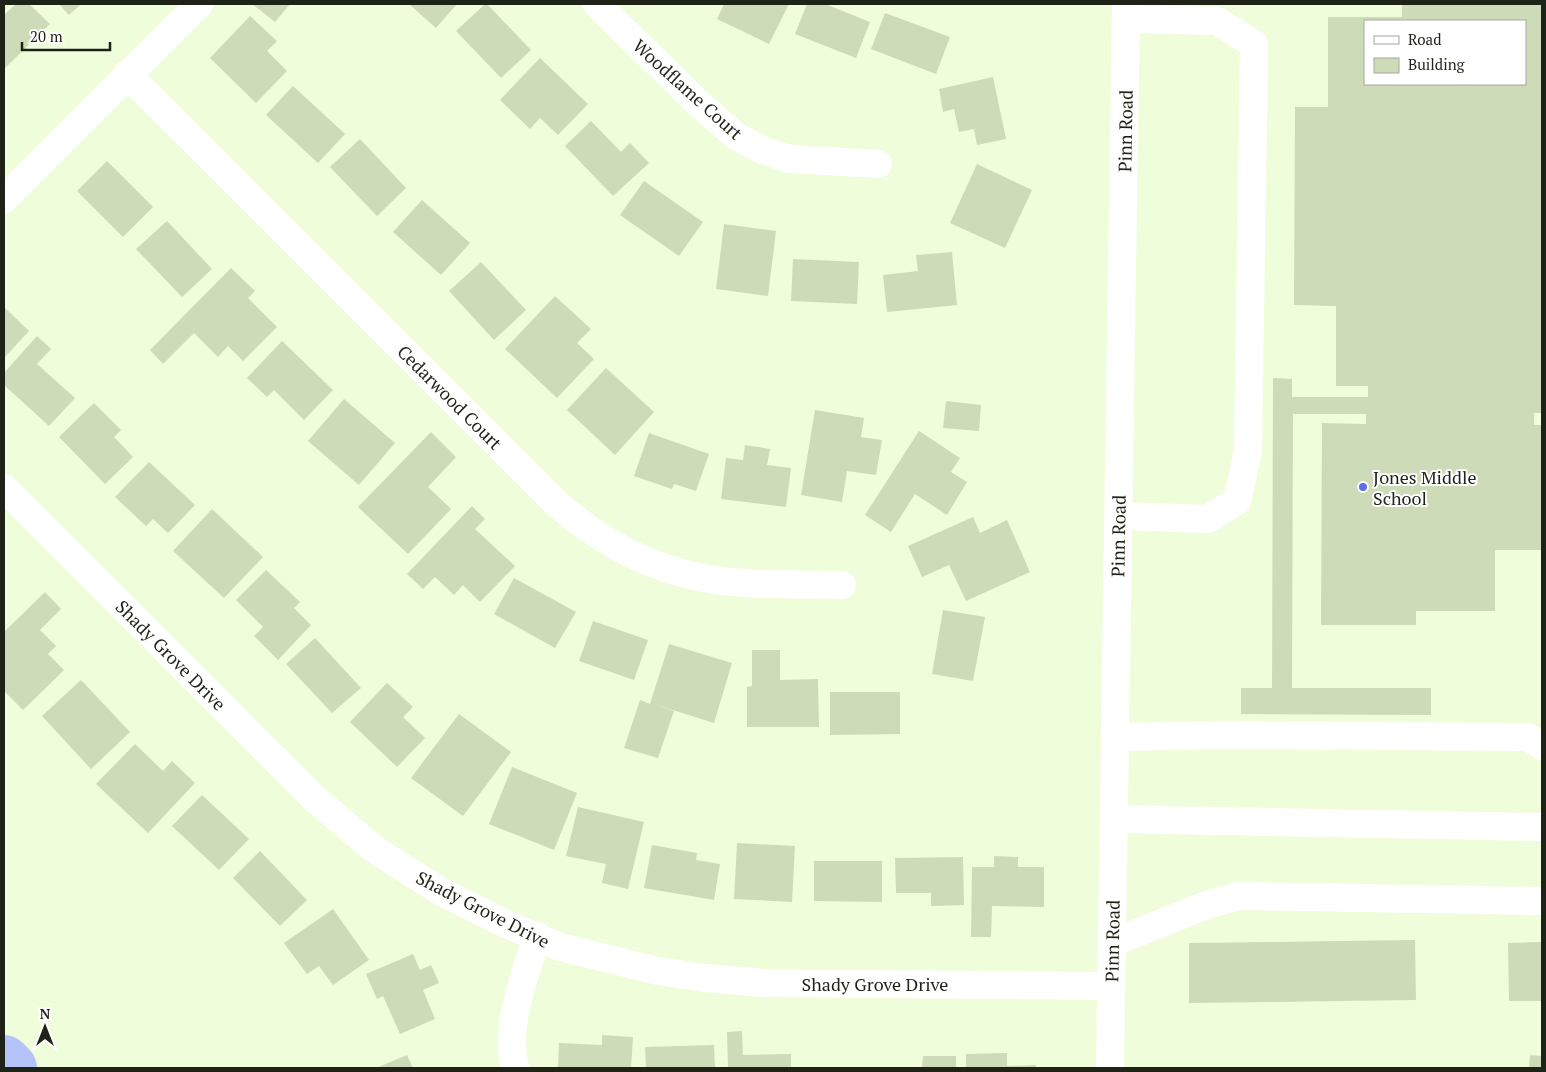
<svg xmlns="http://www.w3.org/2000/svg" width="1546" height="1072" font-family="'PT Serif',serif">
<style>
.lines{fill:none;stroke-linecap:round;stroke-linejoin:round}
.river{stroke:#b6c3fb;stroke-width:52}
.building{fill:#cedbb9;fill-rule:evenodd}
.minor{stroke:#fff;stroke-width:28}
.poi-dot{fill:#5f6ee5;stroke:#fff;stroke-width:2}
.labels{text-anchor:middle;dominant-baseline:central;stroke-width:4;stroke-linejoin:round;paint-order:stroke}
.street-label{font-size:18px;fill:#1f2317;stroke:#fff}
.poi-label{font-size:18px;fill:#1f2317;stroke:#fff;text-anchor:start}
</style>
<rect width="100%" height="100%" fill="#f0fddb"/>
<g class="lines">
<path class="river" d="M4,1061L11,1068"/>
</g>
<g class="building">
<path d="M16,4H29L50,24L4,69V15Z"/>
<path d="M59,4H81L69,15Z"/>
<path d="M252,4H290L275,22Z"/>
<path d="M409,4H457L436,28Z"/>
<path d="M485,4H487L531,50L501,78L456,31Z"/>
<path d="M724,4H789L769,44L717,19Z"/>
<path d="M807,4H825L870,22L856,58L795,34Z"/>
<path d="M1402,4H1542V413H1534V425H1542V550H1495V611H1416V625H1321L1322,423L1366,424V414H1293L1292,688H1431V715L1241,714V688H1272L1273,378L1292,379V397H1368V386H1336V306L1294,305L1295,107H1328V17H1402ZM1365,21H1525V84H1365Z"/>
<path d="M885,13L950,37L936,74L871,49Z"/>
<path d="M250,16L277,41L267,51L287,71L256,103L210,58Z"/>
<path d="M540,58L588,104L558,135L540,118L530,129L500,100Z"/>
<path d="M993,77L1006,139L977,145L974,129L959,132L954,109L943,112L939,89Z"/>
<path d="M293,86L345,134L318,163L266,115Z"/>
<path d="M591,121L621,152L630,143L649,163L613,196L565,146Z"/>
<path d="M360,139L406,188L377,216L330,167Z"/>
<path d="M107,161L153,207L123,237L77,191Z"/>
<path d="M977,164L1032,190L1005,248L950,223Z"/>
<path d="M644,181L703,222L679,256L620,215Z"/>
<path d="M422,200L470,243L441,275L393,232Z"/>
<path d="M167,221L212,269L182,297L136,249Z"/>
<path d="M724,224L776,231L768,296L716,289Z"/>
<path d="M952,252L957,305L887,312L883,275L918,271L916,255Z"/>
<path d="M793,259L859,262L857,304L791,301Z"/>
<path d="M481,262L526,310L494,340L449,291Z"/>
<path d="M231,268L255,291L248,298L277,327L243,361L228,346L218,357L194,333L163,364L150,350Z"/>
<path d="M555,296L591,329L577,343L594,359L557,398L505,349Z"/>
<path d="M4,307L29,331L4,358Z"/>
<path d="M37,336L51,349L37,364L75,398L49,426L4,385V373Z"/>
<path d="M282,341L333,390L304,420L274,390L267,397L247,378Z"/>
<path d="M606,368L654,412L615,455L567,410Z"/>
<path d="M344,399L395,443L359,485L308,441Z"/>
<path d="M946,401L981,405L979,431L943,428Z"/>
<path d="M94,403L121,430L114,437L133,457L105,484L59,437Z"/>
<path d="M815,410L864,418L861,437L882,440L876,475L847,471L842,502L801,495Z"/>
<path d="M919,431L960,458L951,472L967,482L947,515L915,494L891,532L865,515Z"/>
<path d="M431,432L456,457L428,487L451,509L408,554L358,507Z"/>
<path d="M649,433L709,454L696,491L674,484L672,489L634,476Z"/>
<path d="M745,445L770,449L767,465L791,468L786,507L721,499L726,458L743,460Z"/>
<path d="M149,462L195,505L168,533L153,519L146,526L115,497Z"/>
<path d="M472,506L485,519L475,529L515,566L480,602L463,585L454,595L435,577L423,589L407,574Z"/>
<path d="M212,509L263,557L224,598L173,551Z"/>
<path d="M973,517L980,533L1007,520L1030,572L966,601L949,565L922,577L908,546Z"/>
<path d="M266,570L300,602L294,608L311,625L278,660L254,636L263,627L236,600Z"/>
<path d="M514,578L576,612L555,648L494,614Z"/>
<path d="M45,592L61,609L40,630L56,646L48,654L64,670L23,710L4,691V632Z"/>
<path d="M943,610L985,617L973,681L932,674Z"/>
<path d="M593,621L648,640L634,680L579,661Z"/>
<path d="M315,638L361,688L332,713L286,664Z"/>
<path d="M669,644L732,663L714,723L654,704L674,711L658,758L624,748L640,700L650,704Z"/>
<path d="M752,650H780V680L818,679L819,727H747V687L752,686Z"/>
<path d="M81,680L130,732L91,769L42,716Z"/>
<path d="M387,683L413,707L403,717L425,738L397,767L350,722Z"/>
<path d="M830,692H900V734L830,735Z"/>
<path d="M459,714L511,752L463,816L411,778Z"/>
<path d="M135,744L163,771L172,761L195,783L148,833L96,784Z"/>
<path d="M512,767L577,793L554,850L489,824Z"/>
<path d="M202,795L249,839L219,870L172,826Z"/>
<path d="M578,807L644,822L628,889L602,883L606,864L566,856Z"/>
<path d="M737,843L795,846L792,902L734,899Z"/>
<path d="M652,845L697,853L696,860L720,864L714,900L644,888Z"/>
<path d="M260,851L307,900L280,926L233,878Z"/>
<path d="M994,856L1018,857V867H1044V907L992,906L991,937H971L972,867H994Z"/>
<path d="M963,857L964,905L931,906V893H896L895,858Z"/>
<path d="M814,861H882V902L814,901Z"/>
<path d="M333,909L369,960L333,985L319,966L307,974L284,943Z"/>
<path d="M1415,940L1416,1000L1189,1003V943Z"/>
<path d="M1542,942V1001H1509L1508,943Z"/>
<path d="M413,954L420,970L431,965L439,983L423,990L435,1019L400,1034L383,996L377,999L366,974Z"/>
<path d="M742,1031L743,1055L791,1054V1068H728L727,1032Z"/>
<path d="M602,1035L633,1037L631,1068H558L559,1043L602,1045Z"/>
<path d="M714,1045L715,1068H646L645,1047Z"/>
<path d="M1007,1053V1066L1036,1065V1068H966V1054Z"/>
<path d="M407,1055L413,1068H376Z"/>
<path d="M1530,1055L1542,1056V1068H1529Z"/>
<path d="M923,1056H956V1068H922Z"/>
</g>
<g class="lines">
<g class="minor">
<path d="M597,4L697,102L736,136L762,150L790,159L878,164"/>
<path d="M127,74L554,501C598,541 649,569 709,579C752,586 798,584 842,585"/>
<path d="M4,199L199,4"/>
<path d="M4,488L314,798L374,849L440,891L504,923L560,947L658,971L706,978L763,983L1111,986"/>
<path d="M1119,516L1208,519L1237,501L1248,452L1254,44L1217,21L1126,19"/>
<path d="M1115,737L1226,735L1528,737L1542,746"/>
<path d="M1114,819L1542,827"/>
<path d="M1112,943L1204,906L1238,896L1542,901"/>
<path d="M515,1068C504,1025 525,977 537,936"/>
<path d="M1110,1068L1126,4"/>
</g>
</g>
<circle class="poi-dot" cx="1363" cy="487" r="5"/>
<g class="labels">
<g class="street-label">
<text transform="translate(688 89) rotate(42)">Woodflame Court</text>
<text transform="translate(1125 131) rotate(-89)">Pinn Road</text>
<text transform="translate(450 397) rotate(45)">Cedarwood Court</text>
<text transform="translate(1118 536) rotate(-89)">Pinn Road</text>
<text transform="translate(171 655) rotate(45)">Shady Grove Drive</text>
<text transform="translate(483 909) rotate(27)">Shady Grove Drive</text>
<text transform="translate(1112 941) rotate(-89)">Pinn Road</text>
<text x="875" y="984">Shady Grove Drive</text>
</g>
<g class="poi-label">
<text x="1373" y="477">Jones Middle<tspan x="1373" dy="21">School</tspan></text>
</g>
</g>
<rect width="1546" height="1072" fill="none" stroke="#1f2317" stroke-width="10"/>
<rect x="1364" y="20" width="162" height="65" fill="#ffffff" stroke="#a5a7a2"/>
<rect x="1374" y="36" width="25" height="8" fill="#ffffff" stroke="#a5a7a2"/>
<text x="1408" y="45" font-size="15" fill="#1f2317">Road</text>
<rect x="1374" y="58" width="25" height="15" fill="#cedbb9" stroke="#a5a7a2"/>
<text x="1408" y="70" font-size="15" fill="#1f2317">Building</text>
<g transform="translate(45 1027)" stroke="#ffffff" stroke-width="4" paint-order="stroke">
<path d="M0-4L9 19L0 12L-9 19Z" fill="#1f2317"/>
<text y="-8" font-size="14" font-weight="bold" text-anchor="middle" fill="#1f2317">N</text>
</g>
<path d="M22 42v8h88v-8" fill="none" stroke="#1f2317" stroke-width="2.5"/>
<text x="30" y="42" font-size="15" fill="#1f2317" stroke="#ffffff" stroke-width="4" paint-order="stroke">20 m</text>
</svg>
